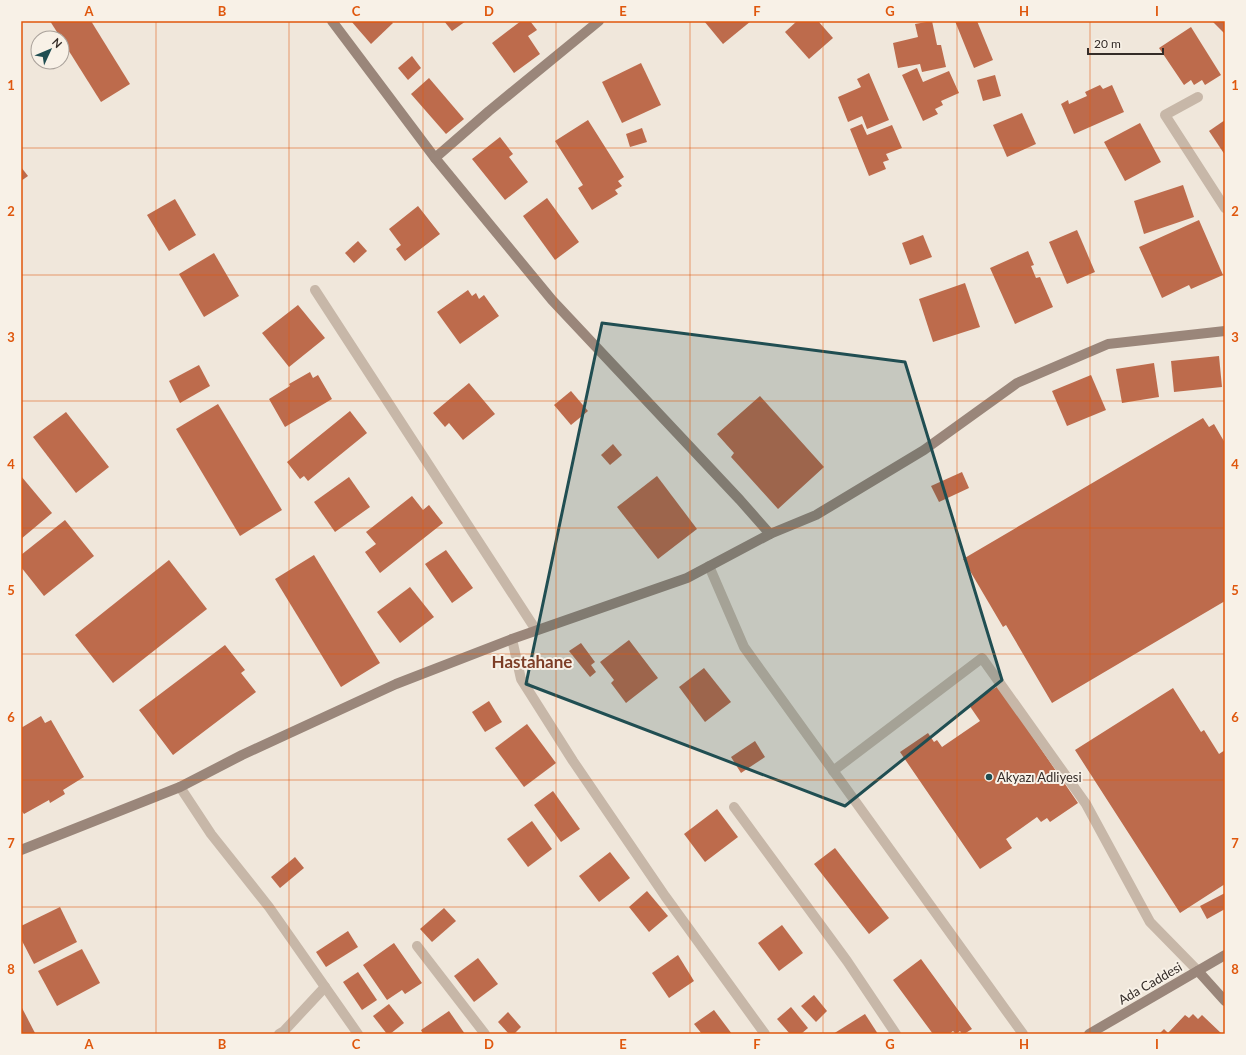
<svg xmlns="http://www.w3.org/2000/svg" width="1246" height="1055" font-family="Lato,sans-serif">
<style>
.building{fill:#bd6b4c}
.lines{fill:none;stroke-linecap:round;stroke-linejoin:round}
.street{stroke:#c7b7a8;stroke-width:10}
.secondary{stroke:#9a867a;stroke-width:10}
.marked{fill:#204e52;fill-opacity:0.2;stroke:#204e52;stroke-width:3;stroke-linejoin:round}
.grid{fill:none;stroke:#df570d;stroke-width:1;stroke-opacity:0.55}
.poi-dot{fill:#204e52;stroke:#f8f1e7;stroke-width:1.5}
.labels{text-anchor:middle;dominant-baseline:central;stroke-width:4;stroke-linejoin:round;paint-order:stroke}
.poi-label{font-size:13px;fill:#342c28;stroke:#f8f1e7;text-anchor:start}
.street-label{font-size:13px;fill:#342c28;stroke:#f8f1e7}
.district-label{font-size:17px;font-weight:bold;fill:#7d3e27;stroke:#f8f1e7}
.neatline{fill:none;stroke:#df570d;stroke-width:1.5}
.grid-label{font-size:13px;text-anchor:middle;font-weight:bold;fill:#df570d}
</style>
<rect width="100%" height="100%" fill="#f0e7db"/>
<g class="building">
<path d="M50,21H91L130,84L101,102Z"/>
<path d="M351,21H391L393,23L371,44Z"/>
<path d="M444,21H466L452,31Z"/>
<path d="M521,21H530L537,30L528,36L540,54L514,73L492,43Z"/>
<path d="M704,21H751L723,44Z"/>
<path d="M797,21H818L833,38L809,59L785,32Z"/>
<path d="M932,21L937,45H941L946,67L922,72L920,64L898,68L893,43L918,37L915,24Z"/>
<path d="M955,21H977L993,60L974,68Z"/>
<path d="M1212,21H1225V34Z"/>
<path d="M1191,27L1221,75L1205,85L1202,80L1194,85L1191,80L1184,85L1159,48Z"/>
<path d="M412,56L421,68L408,80L398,68Z"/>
<path d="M641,63L661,105L622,123L602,82Z"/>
<path d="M917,68L923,82L949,71L959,93L941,101L943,105L935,109L938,114L923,121L902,75Z"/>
<path d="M869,73L889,120L867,129L862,116L848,122L838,97L861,87L857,79Z"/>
<path d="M995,75L1001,96L983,101L977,80Z"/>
<path d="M429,78L464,119L446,134L411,94Z"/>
<path d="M1100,85L1103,89L1112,85L1124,112L1074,134L1061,104L1068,100L1069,104L1087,96L1085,92Z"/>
<path d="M1022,113L1036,144L1007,157L993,125Z"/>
<path d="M588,120L624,177L618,181L622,186L615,190L618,194L592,210L578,188L583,185L555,141Z"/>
<path d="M1225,120V155L1209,131Z"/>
<path d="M1140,123L1161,162L1125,181L1104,142Z"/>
<path d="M862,124L867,135L892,125L902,148L886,154L889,160L883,162L886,169L869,176L850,129Z"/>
<path d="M642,128L647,142L630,147L626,134Z"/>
<path d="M500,137L513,154L509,157L528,182L505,200L472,159Z"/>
<path d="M21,167L28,176L21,181Z"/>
<path d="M1183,185L1194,217L1144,234L1134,201Z"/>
<path d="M547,198L579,242L555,260L523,216Z"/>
<path d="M175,199L196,235L169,251L147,215Z"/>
<path d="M418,206L440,234L405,261L396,249L401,245L389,229Z"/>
<path d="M1199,220L1223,275L1191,289L1189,285L1162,298L1139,247Z"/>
<path d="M1077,230L1095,272L1067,284L1049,242Z"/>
<path d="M923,235L932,257L910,265L902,243Z"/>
<path d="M358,241L367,251L354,263L345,253Z"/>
<path d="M1028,251L1034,265L1031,266L1036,278L1040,277L1053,307L1015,324L990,268Z"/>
<path d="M214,253L239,296L204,317L179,274Z"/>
<path d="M965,283L980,327L933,342L919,299Z"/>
<path d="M468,290L472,296L476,293L479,299L484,295L499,316L460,344L437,312Z"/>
<path d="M298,305L325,338L289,367L262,333Z"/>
<path d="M1219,356L1222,387L1174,392L1171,361Z"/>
<path d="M1154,363L1159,397L1122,403L1116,369Z"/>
<path d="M199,365L210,386L180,403L169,381Z"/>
<path d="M310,372L313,378L318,375L332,399L285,427L269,399L290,386L289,384Z"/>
<path d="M1091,375L1106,410L1067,426L1052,391Z"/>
<path d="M469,383L495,414L463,440L449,423L445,427L433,413Z"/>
<path d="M571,391L588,411L571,425L554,405Z"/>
<path d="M760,396L824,467L778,509L731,457L734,453L717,434Z"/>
<path d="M218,404L282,510L240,536L176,429Z"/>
<path d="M350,411L367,433L308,481L304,476L300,479L287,462Z"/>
<path d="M66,412L109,467L76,493L33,437Z"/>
<path d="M1203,418L1209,427L1214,424L1225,443V601L1052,703L1006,625L1003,627L963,559Z"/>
<path d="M613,444L622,455L610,465L601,455Z"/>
<path d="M962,472L969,488L939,502L931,486Z"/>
<path d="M21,476L52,513L21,539Z"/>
<path d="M657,476L697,529L658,559L617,507Z"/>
<path d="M349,477L370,507L335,532L314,502Z"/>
<path d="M412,496L423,510L429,505L443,523L380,573L365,552L376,544L366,532Z"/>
<path d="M65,520L94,556L44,596L21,567V555Z"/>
<path d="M446,550L473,588L452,603L425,564Z"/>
<path d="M314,555L380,663L341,687L275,579Z"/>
<path d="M169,560L207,609L113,683L75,635Z"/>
<path d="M410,587L434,617L400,643L377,612Z"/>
<path d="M629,640L658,678L626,703L611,683L614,680L600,662Z"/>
<path d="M581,643L595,662L591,665L596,672L590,677L569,651Z"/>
<path d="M225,645L245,670L241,673L256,692L173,755L139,710Z"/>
<path d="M704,668L731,702L705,722L679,687Z"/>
<path d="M998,686L1078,803L1050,822L1047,818L1041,822L1037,817L1006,839L1012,848L980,869L900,752L928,733L934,742L937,740L942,747L980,721L969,705Z"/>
<path d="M1173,688L1201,732L1204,730L1219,754L1225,750V884L1180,913L1075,750Z"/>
<path d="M489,701L502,722L485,732L472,712Z"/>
<path d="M41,716L45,723L51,720L84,777L63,790L65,794L50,803L49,800L24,814L21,810V728Z"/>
<path d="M527,724L556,763L524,787L495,748Z"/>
<path d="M755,741L765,757L741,773L731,757Z"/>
<path d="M553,791L580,829L561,842L534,805Z"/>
<path d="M717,809L738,837L705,862L684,834Z"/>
<path d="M532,821L552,849L528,867L507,839Z"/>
<path d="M835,848L889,918L869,934L814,864Z"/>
<path d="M610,852L630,878L599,902L579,876Z"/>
<path d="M295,857L304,868L280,888L271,877Z"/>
<path d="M647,891L668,916L649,932L629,907Z"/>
<path d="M1225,893V909L1207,919L1200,906Z"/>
<path d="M60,907L77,942L34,964L21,939V926Z"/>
<path d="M444,908L456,921L432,942L420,929Z"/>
<path d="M782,925L803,953L779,971L758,943Z"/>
<path d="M348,931L358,947L326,967L316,952Z"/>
<path d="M394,943L422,983L405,994L402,990L387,1000L363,965Z"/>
<path d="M82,949L100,983L57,1006L38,971Z"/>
<path d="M678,955L694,981L669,998L652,973Z"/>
<path d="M478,958L498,984L474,1002L454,976Z"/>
<path d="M921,959L972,1029L964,1034H962L960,1031L956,1034L953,1031L949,1034H933L893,980Z"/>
<path d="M358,972L377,1000L362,1010L343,982Z"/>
<path d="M814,995L827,1011L816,1022L801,1006Z"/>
<path d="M389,1004L404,1023L390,1034H387L373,1016Z"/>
<path d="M21,1006L35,1033L33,1034H21Z"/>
<path d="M791,1007L808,1028L801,1034H790L777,1019Z"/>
<path d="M714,1010L732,1034H702L694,1024Z"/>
<path d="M449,1011L465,1034H423L421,1030Z"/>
<path d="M508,1012L521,1027L514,1034H509L498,1022Z"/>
<path d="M865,1014L878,1034H833Z"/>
<path d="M1193,1014L1198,1019L1202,1015L1222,1034H1159L1164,1029L1168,1033L1185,1015L1189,1018Z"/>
</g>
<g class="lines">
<g class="street">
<path d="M1198,97L1165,115L1225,208"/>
<path d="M315,290L536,630"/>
<path d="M709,566L744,647L1023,1034"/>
<path d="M512,639L521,679L573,761L665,896L765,1034"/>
<path d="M833,771L982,658L1086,804L1150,922L1198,971"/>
<path d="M180,787L211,834L269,907L358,1034"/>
<path d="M734,807L847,961L896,1034"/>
<path d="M417,946L485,1034"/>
<path d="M279,1034L284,1031L325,987"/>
</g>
<g class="secondary">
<path d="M332,21L435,158L552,300L740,500L770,534"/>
<path d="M435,158L489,111L599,21"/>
<path d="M21,850L180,787L242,755L396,684L512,639L687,578L770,534L816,515L924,450L1017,383L1108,344L1225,331"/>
<path d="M1198,971L1225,1001"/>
<path d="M1089,1034L1225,955"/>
</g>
</g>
<path class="marked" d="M602,323L905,362L1002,680L845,806L526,684Z"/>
<path class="grid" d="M156,21V1034M289,21V1034M423,21V1034M556,21V1034M690,21V1034M823,21V1034M957,21V1034M1090,21V1034M21,148H1225M21,275H1225M21,401H1225M21,528H1225M21,654H1225M21,780H1225M21,907H1225"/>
<circle class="poi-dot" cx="989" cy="777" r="4"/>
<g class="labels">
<g class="poi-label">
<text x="997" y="777">Akyazı Adliyesi</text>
</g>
<g class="street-label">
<text transform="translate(1150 983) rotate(-30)">Ada Caddesi</text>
</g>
<g class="district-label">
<text x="532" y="661">Hastahane</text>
</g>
</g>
<rect width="1246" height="1055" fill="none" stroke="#f8f1e7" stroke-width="44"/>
<g transform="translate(50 50) rotate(46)"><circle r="19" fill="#f8f1e7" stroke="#aaa29b"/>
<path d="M0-3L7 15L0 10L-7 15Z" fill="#204e52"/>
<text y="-6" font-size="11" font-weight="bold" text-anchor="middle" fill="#342c28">N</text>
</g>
<path d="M1088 48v6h75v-6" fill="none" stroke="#342c28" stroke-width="2"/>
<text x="1094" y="48" font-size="12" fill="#342c28" stroke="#f8f1e7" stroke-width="3" paint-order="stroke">20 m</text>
<rect x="22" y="22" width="1202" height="1011" class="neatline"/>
<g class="grid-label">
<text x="89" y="16">A</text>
<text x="222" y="16">B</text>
<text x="356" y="16">C</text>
<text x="489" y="16">D</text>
<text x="623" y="16">E</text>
<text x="757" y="16">F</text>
<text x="890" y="16">G</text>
<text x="1024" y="16">H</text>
<text x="1157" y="16">I</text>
<text x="11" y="90">1</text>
<text x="1235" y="90">1</text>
<text x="11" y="216">2</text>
<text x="1235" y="216">2</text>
<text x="11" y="342">3</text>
<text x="1235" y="342">3</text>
<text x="11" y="469">4</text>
<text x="1235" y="469">4</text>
<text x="11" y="595">5</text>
<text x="1235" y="595">5</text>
<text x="11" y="722">6</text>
<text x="1235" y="722">6</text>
<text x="11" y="848">7</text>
<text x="1235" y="848">7</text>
<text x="11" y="974">8</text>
<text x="1235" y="974">8</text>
<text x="89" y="1049">A</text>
<text x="222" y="1049">B</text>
<text x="356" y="1049">C</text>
<text x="489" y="1049">D</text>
<text x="623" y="1049">E</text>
<text x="757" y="1049">F</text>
<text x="890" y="1049">G</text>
<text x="1024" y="1049">H</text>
<text x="1157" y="1049">I</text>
</g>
</svg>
